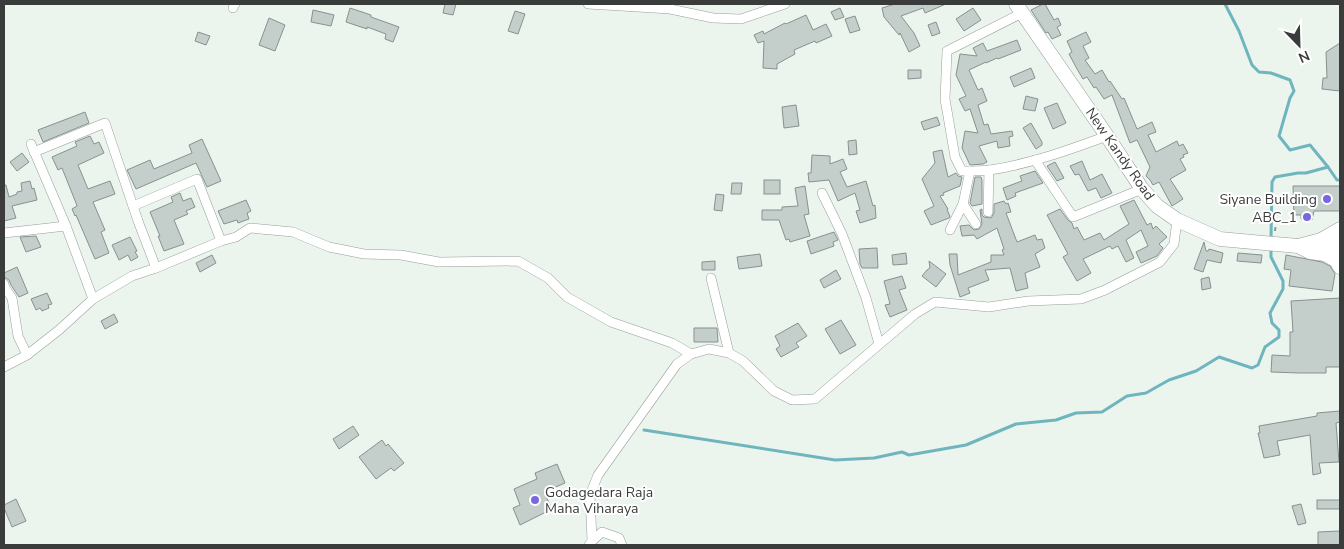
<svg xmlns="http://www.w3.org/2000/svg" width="1344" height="549" font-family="'Nunito Sans',sans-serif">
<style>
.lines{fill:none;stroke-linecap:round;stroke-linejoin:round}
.stream{stroke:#6fb5be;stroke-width:3}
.building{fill:#c4cfcc;stroke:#87918f}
.street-casing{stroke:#979f99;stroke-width:10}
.primary-casing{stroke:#979f99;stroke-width:15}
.path{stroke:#8d928e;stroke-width:2;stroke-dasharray:4 4;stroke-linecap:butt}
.street{stroke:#fff;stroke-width:9}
.primary{stroke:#fff;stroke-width:14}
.poi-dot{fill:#7966e1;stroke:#fff;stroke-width:2}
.labels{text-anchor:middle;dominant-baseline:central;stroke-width:4;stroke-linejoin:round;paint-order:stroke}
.street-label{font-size:14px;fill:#393c3a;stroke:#fff}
.poi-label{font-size:14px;fill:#393c3a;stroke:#fff;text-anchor:end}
</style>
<rect width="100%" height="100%" fill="#ecf4ee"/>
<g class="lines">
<g class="stream">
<path d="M1225,4L1239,31L1252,65L1259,72L1271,73L1290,80L1294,91L1290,98L1279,136L1290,150L1310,145L1328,167L1337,180H1340"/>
<path d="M1271,239L1272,182L1275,177L1298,173H1306L1328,167"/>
<path d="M644,430L835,460L874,458L902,452L909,455L966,445L1016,424L1056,420L1076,413L1102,412L1127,396L1146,393L1169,380L1196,371L1219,357L1252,368L1258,365L1265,347L1279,337V330L1272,323L1270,313L1283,289V281L1271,257V247"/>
</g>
</g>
<g class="building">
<path d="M445,4H456L453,15L443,13Z"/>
<path d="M895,4H946L925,13L923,8L901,16L914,33L920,46L909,52L900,33L899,35L884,17L882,8Z"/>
<path d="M1043,4H1045L1054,20L1058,18L1061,25L1057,27L1061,35L1052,39L1048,32L1046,33L1031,10Z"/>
<path d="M350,8L371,15V17L399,27L393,42L385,39L386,34L367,27V29L346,22Z"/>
<path d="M840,8L844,17L835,20L831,12Z"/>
<path d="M973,8L981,20L964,31L956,19Z"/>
<path d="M313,10L334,15L331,26L311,22Z"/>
<path d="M515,11L525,14L518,34L508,31Z"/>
<path d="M806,15L813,30L826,24L832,36L816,43L815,41L794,50L795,54L777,64V69L763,68L764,41L758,43L754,35L763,31L764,34L785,23L786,24Z"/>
<path d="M855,16L860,30L850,33L845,19Z"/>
<path d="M269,18L285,25L275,51L259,45Z"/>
<path d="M936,22L940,33L932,36L928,25Z"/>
<path d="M198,32L210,36L206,45L195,41Z"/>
<path d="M1086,32L1091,42L1083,46L1089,58L1085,60L1095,74L1102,70L1109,82L1110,81L1122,99L1124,98L1137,129L1152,122L1156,132L1148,135L1156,152L1177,141L1179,146L1183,144L1188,153L1183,155L1184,157L1180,159L1186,170L1170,179L1183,199L1172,206L1159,182L1153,185L1150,180L1146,176L1150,167L1137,140L1130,143L1112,95L1104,99L1096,87L1094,88L1087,77L1083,79L1077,69L1069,54L1072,52L1067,41Z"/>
<path d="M1017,40L1021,50L998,59L997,58L986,63V62L969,70L978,90L982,88L987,101L978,105L984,125L988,124L991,134L1012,131L1013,136L1009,137L1010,146L998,148L997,141L979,146L987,162L983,164L970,165L962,148L965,131L978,133L970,109L965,111L959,99L966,96L956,75L960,54L977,56L973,48L983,43L987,51Z"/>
<path d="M1340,43V91L1322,89L1323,78H1327L1326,52Z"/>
<path d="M1031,68L1035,78L1014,87L1010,77Z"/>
<path d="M908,70H921V78L908,79Z"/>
<path d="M1026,96L1038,99L1035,111L1023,109Z"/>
<path d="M1057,103L1066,123L1053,129L1044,108Z"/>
<path d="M796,105L799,126L784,128L782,107Z"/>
<path d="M85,112L89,123L43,142L38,130Z"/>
<path d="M937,117L940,125L924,130L921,122Z"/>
<path d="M1031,123L1042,142V145L1036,149L1023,128Z"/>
<path d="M90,136L94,144L99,142L104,153L78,165L88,189L110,181L115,194L93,202L105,230L101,232L109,253L95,259L76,215L75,216L72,209L77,206L76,203L62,168L58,170L52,157L77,146L75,142Z"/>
<path d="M202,139L221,181L207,187L196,163L136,189L127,170L150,160L154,169L192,153L189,145Z"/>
<path d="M856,140L857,154L849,155L848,141Z"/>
<path d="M942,150L948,177L956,173L958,176L962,177L960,186L943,193L944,195L940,196L948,209H947L950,217L949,218L931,225L924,211L934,206L922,179L935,163L933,152Z"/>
<path d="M22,153L29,162L17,171L10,162Z"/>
<path d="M812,155L830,156V164L843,159L847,169L840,172L847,187L866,181L873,206L875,205L876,218L860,223L856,211L860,210L855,193L838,201L829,180L809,182L808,173H811Z"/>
<path d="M1082,161L1090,180L1102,174L1112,193L1101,198L1096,188L1088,191L1079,174L1075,175L1070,166Z"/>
<path d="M1055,162L1064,178L1057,181L1047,166Z"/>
<path d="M1035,171L1043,183L1015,193L1016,196L1007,200L1003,188L1022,181L1020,176Z"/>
<path d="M975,177H981L982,180V204L972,206L970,203Z"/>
<rect x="764" y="180" width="16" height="14"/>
<path d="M30,181L32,189L34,188L37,200L12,206L16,218L4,221V185H6L9,197L17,194V192L22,191L21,183Z"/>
<path d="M732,183H742L741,194H731Z"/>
<path d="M805,186L809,214L804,215L810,236L790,242L789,239L786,240L779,220H762V210H782V207L798,206L795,188Z"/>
<path d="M1293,186H1340V211H1314L1312,220L1301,219V215H1294Z"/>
<path d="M180,193L183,201L191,198L195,207L186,211L188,214L174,220L184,244L164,251L158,236H160L150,212L173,202L171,197Z"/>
<path d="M716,194L724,195L722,211L714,210Z"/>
<path d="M246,200L251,211L247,213L249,219L238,223L237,220L224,224L218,211Z"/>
<path d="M1134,200L1147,225L1151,223L1153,229L1156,226L1167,237L1159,244L1163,248L1157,256L1141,263L1136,252L1148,246L1141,230L1126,240L1134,258L1126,262L1118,246L1112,249L1110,246L1083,259L1091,273L1077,281L1063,257L1068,254L1047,215L1060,209L1068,220L1072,223L1074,229L1077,227L1084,240L1100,233L1104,240L1129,224L1120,206Z"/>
<path d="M1004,201L1006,204L1008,203L1011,212L1006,213L1017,242L1035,235L1037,240L1042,239L1045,248L1035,254L1040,267L1025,273L1028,288L1016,291L1010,268L985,270L989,280L968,288L970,293L960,297L950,265L949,254H957L958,275L991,262V255H1004L1002,250L1004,249L997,228L977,239L974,235L962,236L960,226L969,225L974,230L979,229L982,224L980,210L982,209V215L984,217L991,218L994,213V204Z"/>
<path d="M834,232L838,240L833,242L834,246L811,254L807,241Z"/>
<path d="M36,236L41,247L26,252L20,237Z"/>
<path d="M130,237L137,251L135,252L138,257L131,261L128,255L119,260L112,245Z"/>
<path d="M1204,242L1206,251H1208L1209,249L1223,253L1221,263L1207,260L1203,272L1194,269Z"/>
<path d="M877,248L878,268H862L860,264L859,249Z"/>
<path d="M906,253L907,264L893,265L892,255Z"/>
<path d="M1238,253L1262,255L1261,263L1237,261Z"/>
<path d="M760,254L762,266L739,269L737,257Z"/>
<path d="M212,255L216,263L200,272L196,263Z"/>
<path d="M1286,255L1322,262L1330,266L1335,274L1332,291L1289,286L1291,270L1284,269Z"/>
<path d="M715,261V270H702V262Z"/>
<path d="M929,261L946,274L936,287L922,276L927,270L930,268Z"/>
<path d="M17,267L28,293L19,297L11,285L9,280L4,277V273Z"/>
<path d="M836,270L841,279L824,288L820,280Z"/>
<path d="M902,276L906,288L899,290L907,310L890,317L885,305L890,304L884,281Z"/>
<path d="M1209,277L1211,288L1202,290L1201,279Z"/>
<path d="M47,293L52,304L48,305L49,308L42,311L40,308L36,310L31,299Z"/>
<path d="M1340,298V367H1326V373H1299L1271,372L1272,355L1290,356V332H1293L1291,301Z"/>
<path d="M114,314L118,322L105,329L101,321Z"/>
<path d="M841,320L856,345L840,354L825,329Z"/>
<path d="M798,323L807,336L796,343L799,347L781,357L776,349L780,346L775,336Z"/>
<path d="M694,328H717L718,342H694Z"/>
<path d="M1340,411V422L1336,423L1339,462L1319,463L1321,473L1313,475L1310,435L1277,441L1280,455L1264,458L1258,433H1260L1259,426L1317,416V413Z"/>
<path d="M353,426L359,435L339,449L333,439Z"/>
<path d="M382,440L386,446L388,444L404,463L394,471L391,468L376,479L359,457Z"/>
<path d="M557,464L565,483L544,492L552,509L520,525L513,508L520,505L514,489L537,479L535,473Z"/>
<path d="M16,499L26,521L12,527L4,508V505Z"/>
<rect x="1317" y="500" width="23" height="9"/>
<path d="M1301,504L1306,523L1298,525L1292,506Z"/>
<path d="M1340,531V545H1318V532Z"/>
</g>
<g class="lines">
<defs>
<g id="street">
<path d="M588,4L670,9L713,18L741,19L785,4"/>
<path d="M233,8L235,4"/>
<path d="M1022,13L947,51L945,99L955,157L962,171C971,171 981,171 990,170C1030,164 1069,150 1107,136"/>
<path d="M31,144L66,226L93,299"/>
<path d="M34,152L105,123L138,221L156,268"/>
<path d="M1035,160L1073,217L1142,189"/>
<path d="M822,193L842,234L866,298L879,344"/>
<path d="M963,204L976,224"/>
<path d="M133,206L197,179L221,241"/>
<path d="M988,212L989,170"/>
<path d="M950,230L963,204L970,171"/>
<path d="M4,233L66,226"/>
<path d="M711,278L729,353"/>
<path d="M4,284L5,288L12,298L18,336L27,355"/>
<path d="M4,367L27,355L59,330L93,299L132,276L156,268L221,241L236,237L250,228L293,232L329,247L364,254L401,255L439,262L518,261L548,278L567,297L611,322L672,343L691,354"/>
<path d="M592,541L602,532L619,538L622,545"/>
<path d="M589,545L592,541L590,495L598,475L677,364L691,354L709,349L729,353L743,361L774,391L792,400L815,399L915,314L935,302L989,307L1028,301L1081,299L1105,290L1160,262L1174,244L1177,220"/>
</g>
<g id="primary">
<path d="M1016,4L1107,136L1142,189L1157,206L1177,220L1220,239L1298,246L1310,252L1325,254L1340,252"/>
<path d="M1321,240L1340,229"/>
<path d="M1298,246L1321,240L1340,243"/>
<path d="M1325,254L1336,260L1340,267"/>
</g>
</defs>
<use href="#street" class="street-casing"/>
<use href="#primary" class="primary-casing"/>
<path class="path" d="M1275,231L1277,214"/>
<use href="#street" class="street"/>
<use href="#primary" class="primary"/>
</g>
<g class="poi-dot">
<circle cx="1327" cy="199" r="5"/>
<circle cx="1307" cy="217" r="5"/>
<circle cx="535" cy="500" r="5"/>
</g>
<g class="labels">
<g class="street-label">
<text transform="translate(1120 154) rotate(55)">New Kandy Road</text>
</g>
<g class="poi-label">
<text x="1317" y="199">Siyane Building</text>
<text x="1297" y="217">ABC_1</text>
<text x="545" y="492" text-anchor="start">Godagedara Raja<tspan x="545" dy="16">Maha Viharaya</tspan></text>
</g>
</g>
<rect width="1344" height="549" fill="none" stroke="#393c3a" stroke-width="10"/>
<g transform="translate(1299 45) rotate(157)" stroke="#ffffff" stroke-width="4" paint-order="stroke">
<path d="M0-4L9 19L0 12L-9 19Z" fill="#393c3a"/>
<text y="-8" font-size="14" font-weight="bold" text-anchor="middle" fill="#393c3a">N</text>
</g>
</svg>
